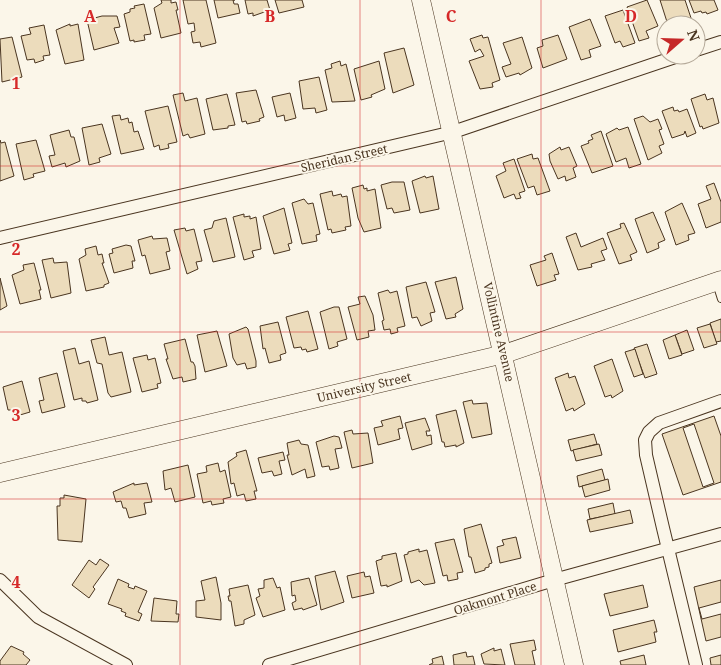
<svg xmlns="http://www.w3.org/2000/svg" width="721" height="665" font-family="'Noto Serif',serif">
<style>
.building{fill:#ecdcbc;stroke:#4a3520;fill-rule:evenodd}
.lines{fill:none;stroke-linecap:round;stroke-linejoin:round}
.lane-casing{stroke:#4a3520;stroke-width:8}
.street-casing{stroke:#4a3520;stroke-width:14}
.secondary-casing{stroke:#4a3520;stroke-width:19}
.lane{stroke:#fbf6e9;stroke-width:6}
.street{stroke:#fbf6e9;stroke-width:12}
.secondary{stroke:#fbf6e9;stroke-width:18}
.grid{fill:none;stroke:#d62828;stroke-width:1;stroke-opacity:0.55}
.labels{text-anchor:middle;dominant-baseline:central;stroke-width:4;stroke-linejoin:round;paint-order:stroke}
.street-label{font-size:12px;fill:#4a3520;stroke:#fbf6e9}
.grid-label{font-size:16px;text-anchor:middle;font-weight:bold;fill:#d62828;stroke:#fbf6e9;stroke-width:4;stroke-linejoin:round;paint-order:stroke}
</style>
<rect width="100%" height="100%" fill="#fbf6e9"/>
<g class="building">
<path d="M161,0H171V3L176,2L178,10H176L181,33L161,38L154,8L162,3Z"/>
<path d="M183,0H206L216,43L201,47L200,42L193,43L191,32L195,31L194,23L188,24Z"/>
<path d="M214,0H235H233L234,4H238L240,13L218,18Z"/>
<path d="M245,0H267L270,10L253,16V13L248,14Z"/>
<path d="M275,0H302L304,7L279,13Z"/>
<path d="M647,0L658,26L646,31L649,38L639,41L627,7Z"/>
<path d="M685,0L692,21L683,25H678L677,22L668,25L660,0Z"/>
<path d="M689,0H714L718,10L707,14L706,12L702,13L701,11L694,13Z"/>
<path d="M144,4L151,34L144,35L145,40L134,42V40L130,41L124,14L130,12V9L135,8L134,6Z"/>
<path d="M623,10L635,43L623,47L620,41L615,43L605,16Z"/>
<path d="M102,16H117L120,27L114,28L119,43L94,50L87,20Z"/>
<path d="M590,19L601,46L589,50L591,57L581,60L569,27Z"/>
<path d="M70,24V26L78,24L84,60L65,64L56,30Z"/>
<path d="M44,25L50,55L43,56L44,60L35,63L34,59L27,60L21,36L31,34L29,28Z"/>
<path d="M482,35L483,38L488,37L500,80L492,83L493,87L480,89L469,61L484,56L480,49L475,52L470,39Z"/>
<path d="M558,35L567,59L543,68L537,48L543,46L542,40Z"/>
<path d="M12,37L22,77L2,82L0,39Z"/>
<path d="M522,37L532,68L520,75L519,73L506,77L502,67L511,64L503,43Z"/>
<path d="M404,48L414,85L393,93L384,53Z"/>
<path d="M340,61L341,66L346,64L355,101L332,102L325,70L332,68L331,64Z"/>
<path d="M379,61L385,89L371,95L372,97L361,100L354,69Z"/>
<path d="M319,77L327,110L316,113L315,108L303,109L299,81Z"/>
<path d="M256,90L264,117L259,119L260,121L247,124L246,121L242,122L236,93Z"/>
<path d="M183,93L185,101L197,98L205,134L190,138L188,134L183,136L173,95Z"/>
<path d="M290,93L296,118L285,121L284,115L277,117L272,97Z"/>
<path d="M227,94L235,125L228,126V128L213,130L206,99Z"/>
<path d="M705,94L707,100L713,98L719,123L703,129L702,126L700,127L691,99Z"/>
<path d="M168,106L177,142L168,144L169,148L160,150L159,145L154,147L145,111Z"/>
<path d="M673,107L674,111L678,110L679,112L687,109L696,133L687,137L685,131L684,134L672,138L662,111Z"/>
<path d="M120,115L121,120L128,118L129,123L132,122L134,132L138,131L144,149L121,154L112,116Z"/>
<path d="M643,116L650,122L658,119L662,129L659,130L664,144L659,146L662,153L648,160L634,119Z"/>
<path d="M102,124L111,154L99,158L100,162L89,165L82,128Z"/>
<path d="M628,127L641,164L629,168L626,158L616,162L606,134L617,128L619,130Z"/>
<path d="M69,130L71,137H74L80,161L66,167L65,163L52,167L49,156L55,155L50,135Z"/>
<path d="M601,131L613,166L592,173L581,146L589,143L588,141L593,139L591,135Z"/>
<path d="M0,140L1,143L5,142L14,176L0,181Z"/>
<path d="M36,140L45,171L33,174L34,177L24,180L16,144Z"/>
<path d="M560,147L561,150L569,147L577,166L573,168L576,177L566,181L565,176L558,179L550,161L549,154Z"/>
<path d="M532,154L533,159L538,158L550,191L537,195L534,186L528,188L517,159Z"/>
<path d="M514,159L525,191L519,193L521,198L516,199L514,194L504,198L496,176L506,171L503,163Z"/>
<path d="M425,176L426,178L433,176L439,209L420,213L412,181Z"/>
<path d="M392,182H404L410,210L394,213L392,208L387,209L381,185Z"/>
<path d="M714,183L721,202V222L706,228L698,204L711,199L706,186Z"/>
<path d="M363,185L364,189L367,188V191L375,189L381,228L364,232L358,218L352,188Z"/>
<path d="M332,191L333,196L341,194L342,197L347,196L351,226L345,227L346,230L332,233L331,229L328,230L320,194Z"/>
<path d="M304,199L308,204L313,203L320,234L316,235L317,241L302,244L292,203Z"/>
<path d="M682,203L695,233L688,235L689,240L676,245L665,212Z"/>
<path d="M284,208L292,243L288,244L290,250L274,254L263,216Z"/>
<path d="M653,212L665,240L658,243L659,248L647,253L635,219Z"/>
<path d="M244,214V217L250,216V219L256,217L261,249L252,251L254,257L244,260L233,217Z"/>
<path d="M226,218L235,257L213,262L204,230L212,228L214,221Z"/>
<path d="M624,223L637,252L630,255L632,260L619,264L607,233L621,228L620,224Z"/>
<path d="M185,228L186,231L194,229L202,261L196,262L198,269L187,274L174,230Z"/>
<path d="M576,233L581,247L603,238L607,249L601,251L605,260L591,264L592,267L578,270L566,237Z"/>
<path d="M152,236L153,239L167,238L170,251L166,252L170,269L150,274L145,255L142,256L138,240Z"/>
<path d="M126,245L131,246L135,261H132L133,268L114,273L109,254L113,253L112,249Z"/>
<path d="M96,246L98,255L102,254L104,263H102L109,283L104,285V287L86,291L79,259L86,255L85,249Z"/>
<path d="M552,253L559,274L554,275L556,280L537,286L530,265L546,260L544,256Z"/>
<path d="M53,258L54,263L67,262L71,293L51,298L42,260Z"/>
<path d="M34,263L41,290H39L41,299L20,304L12,275L24,270L23,265Z"/>
<path d="M456,277L463,309L455,314L456,317L446,319L435,282Z"/>
<path d="M0,278L7,306L0,310Z"/>
<path d="M426,282L435,312L430,313L432,321L421,326L417,317L412,318L406,287Z"/>
<path d="M388,290L390,293L397,291L405,326L397,328L398,332L391,334L390,329L384,330L382,321L384,320L378,293Z"/>
<path d="M365,296L373,315L375,330L368,331L369,337L357,340L348,307L360,304L358,297Z"/>
<path d="M334,307H339L347,339L337,342L338,346L329,349L320,312Z"/>
<path d="M308,311L318,349L307,352L306,349L302,350L301,347L294,348L286,317Z"/>
<path d="M721,319V341L716,342L710,323Z"/>
<path d="M278,322L286,353L280,355L281,360L269,363L265,348L263,349L260,326Z"/>
<path d="M710,324L717,344L704,348L697,328Z"/>
<path d="M246,327L248,329L256,361V367L247,369L245,363L237,365L233,358L229,334Z"/>
<path d="M687,330L694,350L682,354L675,335Z"/>
<path d="M217,331L227,366L205,372L197,335Z"/>
<path d="M675,335L682,355L669,359L663,340Z"/>
<path d="M105,337L109,355L122,352L131,392L111,397L108,393L102,364L97,363L91,340Z"/>
<path d="M185,339L191,362H193L195,366L196,379L183,382L182,377L173,379L166,359H168L164,344Z"/>
<path d="M647,344L657,374L645,378L634,348Z"/>
<path d="M75,348L79,364L89,361L98,400L87,403L86,401H82V398L74,400L63,351Z"/>
<path d="M635,349L643,374L634,377L625,352Z"/>
<path d="M147,355L148,360L155,358L161,383L157,384L158,388L142,392L133,358Z"/>
<path d="M612,359L623,391L612,398L611,395L605,397L594,366Z"/>
<path d="M57,373L65,407L42,413L39,401L44,400L39,378Z"/>
<path d="M568,373L569,378L575,376L585,404L574,411L573,408L566,411L555,378Z"/>
<path d="M22,381L30,412L20,415L19,410H8L3,387Z"/>
<path d="M472,400L473,404L487,403L492,434L472,438L463,402Z"/>
<path d="M456,410L464,443L456,447V445L445,447L444,442H442L436,415Z"/>
<path d="M400,416L403,428L398,429L400,439L378,445L374,428L383,426L381,421Z"/>
<path d="M714,416L721,436V482L683,495L662,434ZM694,424L714,483L703,487L683,428Z"/>
<path d="M425,418L430,431H426L427,436L431,435L432,444L412,450L405,423Z"/>
<path d="M352,430L353,434L368,433L373,463L352,468L344,432Z"/>
<path d="M594,434L597,444L571,451L568,440Z"/>
<path d="M334,436L339,437L342,448L335,449L339,468L330,470L329,466L322,467L316,442Z"/>
<path d="M299,440L301,444L308,445L315,476L307,478L305,469L292,475L287,455H289L287,443Z"/>
<path d="M599,444L602,455L576,461L573,450Z"/>
<path d="M246,450L257,491H254L256,499L246,501L244,494L237,496L234,483L231,484L228,462L237,456L236,453Z"/>
<path d="M283,452L285,460L279,461L282,474L274,476L272,471L262,473L258,458Z"/>
<path d="M218,463L220,472L225,470L231,497L223,499L224,503L212,505L211,501L203,503L197,474L207,472L206,466Z"/>
<path d="M188,465L195,497L175,502L171,488L165,490L163,471Z"/>
<path d="M602,469L605,480L579,487L577,476Z"/>
<path d="M608,479L610,490L585,497L582,486Z"/>
<path d="M134,483V485L147,483L152,502L144,503L146,514L129,518L126,508H123L121,501L116,502L113,492Z"/>
<path d="M64,495L86,499L82,542L58,540L57,506H60V498H64Z"/>
<path d="M613,503L615,514L590,519L588,509Z"/>
<path d="M630,510L633,523L590,532L587,520Z"/>
<path d="M481,524L492,563L489,564V567L485,568V570L475,573L471,557H469L464,529Z"/>
<path d="M516,537L521,558L500,563L497,547L504,545L502,540Z"/>
<path d="M454,539L463,572L457,573L458,579L448,581L447,575L443,576L435,543Z"/>
<path d="M419,549V552L427,550L435,583L424,585L419,580L411,583L404,555L408,554V552Z"/>
<path d="M396,553L402,581L387,587V585L381,586L376,561L382,559V556Z"/>
<path d="M100,559L109,565L93,587L95,589L89,598L72,585L89,560L96,565Z"/>
<path d="M335,571L344,602L321,610L315,576Z"/>
<path d="M364,572L365,577L370,576L374,593L352,598L347,576Z"/>
<path d="M216,577L221,603V620L196,617V601L205,600L201,581Z"/>
<path d="M273,578L277,588L280,587L285,610L263,617L256,598L260,596L258,589L264,588V580Z"/>
<path d="M309,578L317,605L303,610L302,608L294,610L292,603L296,601L295,595L292,596L291,582Z"/>
<path d="M118,579L129,584L128,587L134,589L135,586L147,591L138,612L142,614L139,621L125,616L126,613L121,611L122,609L108,604Z"/>
<path d="M721,580V602L699,608L702,619L721,614V637L706,641L694,587Z"/>
<path d="M248,585L255,615L244,620V624L235,626L231,601H229L228,596H230L229,589Z"/>
<path d="M643,585L648,607L610,616L604,594Z"/>
<path d="M154,598L177,601L176,614H179L178,622L151,621Z"/>
<path d="M654,620L657,632H654L656,642L618,652L613,630Z"/>
<path d="M534,640L536,650L532,651L535,665H515L510,644Z"/>
<path d="M11,646L24,652L23,654L30,660L26,665H0V661Z"/>
<path d="M494,648V651L501,649L505,665L484,664L481,654Z"/>
<path d="M466,652L467,657L473,656L475,665H454L453,655Z"/>
<path d="M644,655L646,665H621L620,661Z"/>
<path d="M721,655V665H711L710,658Z"/>
<path d="M442,656L444,665H429L433,663L432,659Z"/>
</g>
<g class="lines">
<defs>
<path id="lane" d="M716,283L721,299"/>
<g id="street">
<path d="M696,50L721,42"/>
<path d="M0,238L453,132L681,55"/>
<path d="M0,580L38,617L126,665"/>
<path d="M269,665L554,580L721,534"/>
<path d="M696,665L663,528L646,455L645,440L649,432L659,423L721,401"/>
</g>
<g id="secondary">
<path d="M421,0L574,665"/>
<path d="M0,473L504,354L721,280"/>
</g>
</defs>
<use href="#lane" class="lane-casing"/>
<use href="#street" class="street-casing"/>
<use href="#secondary" class="secondary-casing"/>
<use href="#lane" class="lane"/>
<use href="#street" class="street"/>
<use href="#secondary" class="secondary"/>
</g>
<path class="grid" d="M180,0V665M360,0V665M541,0V665M0,166H721M0,332H721M0,499H721"/>
<g class="labels">
<g class="street-label">
<text transform="translate(344 158) rotate(-13)">Sheridan Street</text>
<text transform="translate(499 332) rotate(77)">Vollintine Avenue</text>
<text transform="translate(364 387) rotate(-13)">University Street</text>
<text transform="translate(495 598) rotate(-17)">Oakmont Place</text>
</g>
</g>
<g class="grid-label">
<text x="90" y="22">A</text>
<text x="270" y="22">B</text>
<text x="451" y="22">C</text>
<text x="631" y="22">D</text>
<text x="16" y="89">1</text>
<text x="16" y="255">2</text>
<text x="16" y="421">3</text>
<text x="16" y="588">4</text>
</g>
<g transform="translate(681 40) rotate(70)"><circle r="24" fill="#fbf6e9" stroke="#b4a999"/>
<path d="M0-4L9 19L0 12L-9 19Z" fill="#c62828"/>
<text y="-8" font-size="14" font-weight="bold" text-anchor="middle" fill="#4a3520">N</text>
</g>
</svg>
